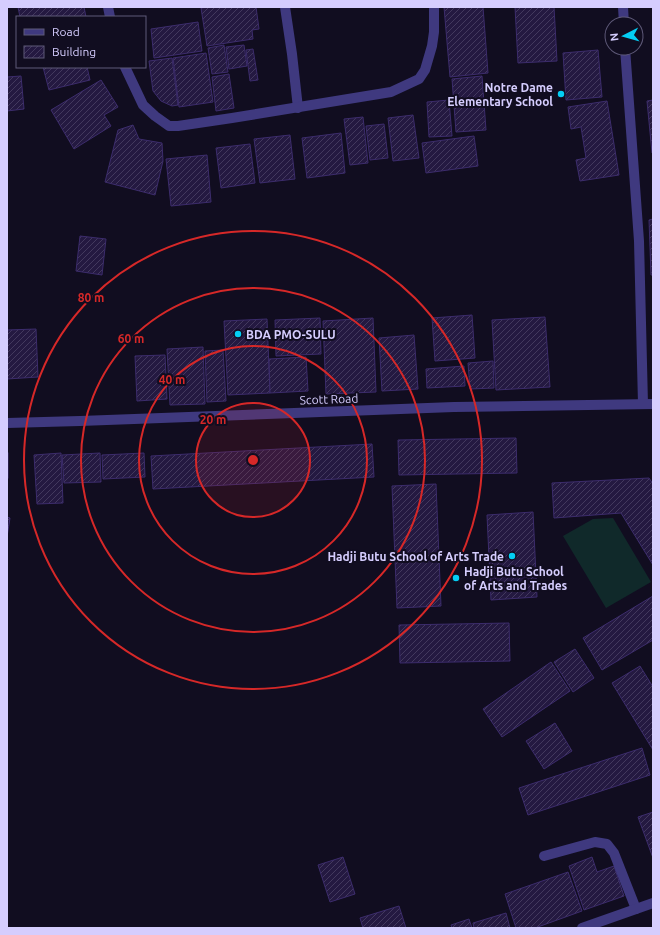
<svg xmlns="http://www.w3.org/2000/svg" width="660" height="935" font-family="Ubuntu,sans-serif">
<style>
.grass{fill:#10292a}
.building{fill:url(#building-hatch);stroke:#3c2c6c}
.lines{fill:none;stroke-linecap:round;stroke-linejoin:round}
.minor{stroke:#3f397f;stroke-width:10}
.ring{fill:none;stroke:#d62828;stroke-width:2}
.poi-dot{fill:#04cef4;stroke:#110d20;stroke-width:1.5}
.labels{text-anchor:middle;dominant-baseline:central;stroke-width:4;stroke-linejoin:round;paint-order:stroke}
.poi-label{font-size:12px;font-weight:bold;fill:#d5cdfe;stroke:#110d20;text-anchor:end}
.street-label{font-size:12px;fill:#d5cdfe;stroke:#110d20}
.centre{fill:#d62828;stroke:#110d20;stroke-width:2}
.ring-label{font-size:12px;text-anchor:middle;font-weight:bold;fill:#d62828;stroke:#110d20;stroke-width:4;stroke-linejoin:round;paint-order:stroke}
</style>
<defs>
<pattern id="building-hatch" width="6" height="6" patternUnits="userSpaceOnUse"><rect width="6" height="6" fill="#241941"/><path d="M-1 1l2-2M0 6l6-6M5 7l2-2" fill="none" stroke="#43395e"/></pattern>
</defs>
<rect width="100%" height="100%" fill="#110d20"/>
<path class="grass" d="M613,518L651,582L606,608L563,536L593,519Z"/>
<g class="building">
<path d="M18,7H84L86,17H20Z"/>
<path d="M207,7H256L259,29L252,30L253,39L207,46L201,8Z"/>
<path d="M444,7H483L488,73L450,77Z"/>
<path d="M515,7H554L557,61L518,63Z"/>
<path d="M198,22L202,51L154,58L151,29Z"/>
<path d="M224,45L228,72L212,74L208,48Z"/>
<path d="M244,45L247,66L229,69L226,47Z"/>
<path d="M253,49L258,80L250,81L246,50Z"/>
<path d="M598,50L602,97L566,100L563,53Z"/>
<path d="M206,53L213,102L179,107L173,58Z"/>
<path d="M172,58L178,105L172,106L161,101L153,91L149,61Z"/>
<path d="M43,67H87L90,80L49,90Z"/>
<path d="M229,74L234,108L216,111L212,77Z"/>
<path d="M21,76L24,109L7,111V77Z"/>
<path d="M482,76L486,130L456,132L452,79Z"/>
<path d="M101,80L118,107L104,115L111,126L74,149L51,110Z"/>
<path d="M449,100L452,136L429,137L427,102Z"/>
<path d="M653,100V153H652L647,101Z"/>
<path d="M607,101L619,175L580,181L576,160L586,158L581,127L571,129L568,107Z"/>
<path d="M413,115L419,158L393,161L388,118Z"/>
<path d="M363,117L368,163L350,165L344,119Z"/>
<path d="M384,124L388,158L370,160L366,126Z"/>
<path d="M133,125L139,139L162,143L163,161L155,195L105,182L118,130Z"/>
<path d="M341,133L345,173L307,178L302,138Z"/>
<path d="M290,135L295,179L260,183L254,139Z"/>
<path d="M474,136L478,166L426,173L422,143Z"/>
<path d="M250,144L255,183L221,188L216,148Z"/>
<path d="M207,155L211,202L171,206L166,159Z"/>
<path d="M653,219V275H651L649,220Z"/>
<path d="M80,236L106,239L102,275L76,271Z"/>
<path d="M472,315L475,358L435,361L432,318Z"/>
<path d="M545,317L550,387L496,390L492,320Z"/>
<path d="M320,318L321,354L276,356L275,320Z"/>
<path d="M373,318L376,392L326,394L323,321Z"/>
<path d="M267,319L270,393L228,395L224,321Z"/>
<path d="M36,329L38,377L7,379V330Z"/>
<path d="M414,335L418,389L382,391L379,338Z"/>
<path d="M203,347L205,404L170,405L167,349Z"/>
<path d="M223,350L226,401L207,402L205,351Z"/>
<path d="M165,355L167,399L137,401L135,356Z"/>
<path d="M306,357L308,391L270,393L269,359Z"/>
<path d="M493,361L494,388L470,389L468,363Z"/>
<path d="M464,366L465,386L427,388L426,369Z"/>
<path d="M516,438L517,473L399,475L398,440Z"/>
<path d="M372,444L374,477L153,489L151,456Z"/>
<rect x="7" y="453" width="1" height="25"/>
<path d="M61,453L63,503L37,504L34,455Z"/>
<path d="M100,453L101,482L64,483L62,455Z"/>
<path d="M144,453L145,477L103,479L102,455Z"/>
<path d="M649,478L653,484V565L621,513L554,518L552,483Z"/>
<path d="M436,484L441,606L397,608L392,486Z"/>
<path d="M533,512L537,597L491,600L487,515Z"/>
<path d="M7,517L10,518L7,537Z"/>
<path d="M653,596V640L602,670L583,638Z"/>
<path d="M509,623L510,661L400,663L399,625Z"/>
<path d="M575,649L594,678L573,692L554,662Z"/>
<path d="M551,662L570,691L502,737L483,709Z"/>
<path d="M640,666L653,687V750L612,683Z"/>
<path d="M555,723L572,751L544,769L526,741Z"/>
<path d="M642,748L650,775L528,815L519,788Z"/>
<path d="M653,812V858L638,817Z"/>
<path d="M343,857L355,894L330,902L318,865Z"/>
<path d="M592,857L597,872L614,866L624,896L584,910L569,866Z"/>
<path d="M568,872L582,911L535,928H516L505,894Z"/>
<path d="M399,906L406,928H363L360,918Z"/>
<path d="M506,913L510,928H474L473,923Z"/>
<path d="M469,919L472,928H452L451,925Z"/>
</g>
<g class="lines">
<g class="minor">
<path d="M108,7L110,17"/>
<path d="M285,7L292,54L298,108"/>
<path d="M623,7L624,24"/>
<path d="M625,48L639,241L643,404"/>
<path d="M125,67L143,105L155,116L169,126H178L232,118L391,92L419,79L425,70L432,46L434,32V7"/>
<path d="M7,423L80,421L454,407L653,404"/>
<path d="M544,856L595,842L607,844L614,853L636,909"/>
<path d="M582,928L653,903"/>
</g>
</g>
<circle cx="253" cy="460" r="57" fill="#d62828" fill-opacity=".12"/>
<g class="ring">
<circle cx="253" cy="460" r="57"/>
<circle cx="253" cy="460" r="114"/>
<circle cx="253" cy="460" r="172"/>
<circle cx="253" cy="460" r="229"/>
</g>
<g class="poi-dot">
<circle cx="561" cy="94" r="4"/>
<circle cx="238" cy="334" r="4"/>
<circle cx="512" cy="556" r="4"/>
<circle cx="456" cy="578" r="4"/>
</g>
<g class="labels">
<g class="poi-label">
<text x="553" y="87">Notre Dame<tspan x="553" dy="14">Elementary School</tspan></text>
<text x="246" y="334" text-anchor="start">BDA PMO-SULU</text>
<text x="504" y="556">Hadji Butu School of Arts Trade</text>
<text x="464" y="571" text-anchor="start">Hadji Butu School<tspan x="464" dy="14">of Arts and Trades</tspan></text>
</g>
<g class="street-label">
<text transform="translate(329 399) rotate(-2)">Scott Road</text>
</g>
</g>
<circle cx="253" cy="460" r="6" class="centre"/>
<g class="ring-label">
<text x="91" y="302">80 m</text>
<text x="131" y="343">60 m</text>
<text x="172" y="384">40 m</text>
<text x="213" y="424">20 m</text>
</g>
<rect width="660" height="935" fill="none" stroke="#d5cdfe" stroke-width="16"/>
<rect x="16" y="16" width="130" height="52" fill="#110d20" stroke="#5f5a79"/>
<rect x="24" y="29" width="20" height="6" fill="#3f397f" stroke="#5f5a79"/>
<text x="52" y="36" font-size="12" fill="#d5cdfe">Road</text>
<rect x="24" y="46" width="20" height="12" fill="url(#building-hatch)" stroke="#5f5a79"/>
<text x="52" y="56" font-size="12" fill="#d5cdfe">Building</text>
<g transform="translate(624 36) rotate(264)"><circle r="19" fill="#110d20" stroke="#5f5a79"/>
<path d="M0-3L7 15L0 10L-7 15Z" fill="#04cef4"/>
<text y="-6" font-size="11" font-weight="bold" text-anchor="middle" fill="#d5cdfe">N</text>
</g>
</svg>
